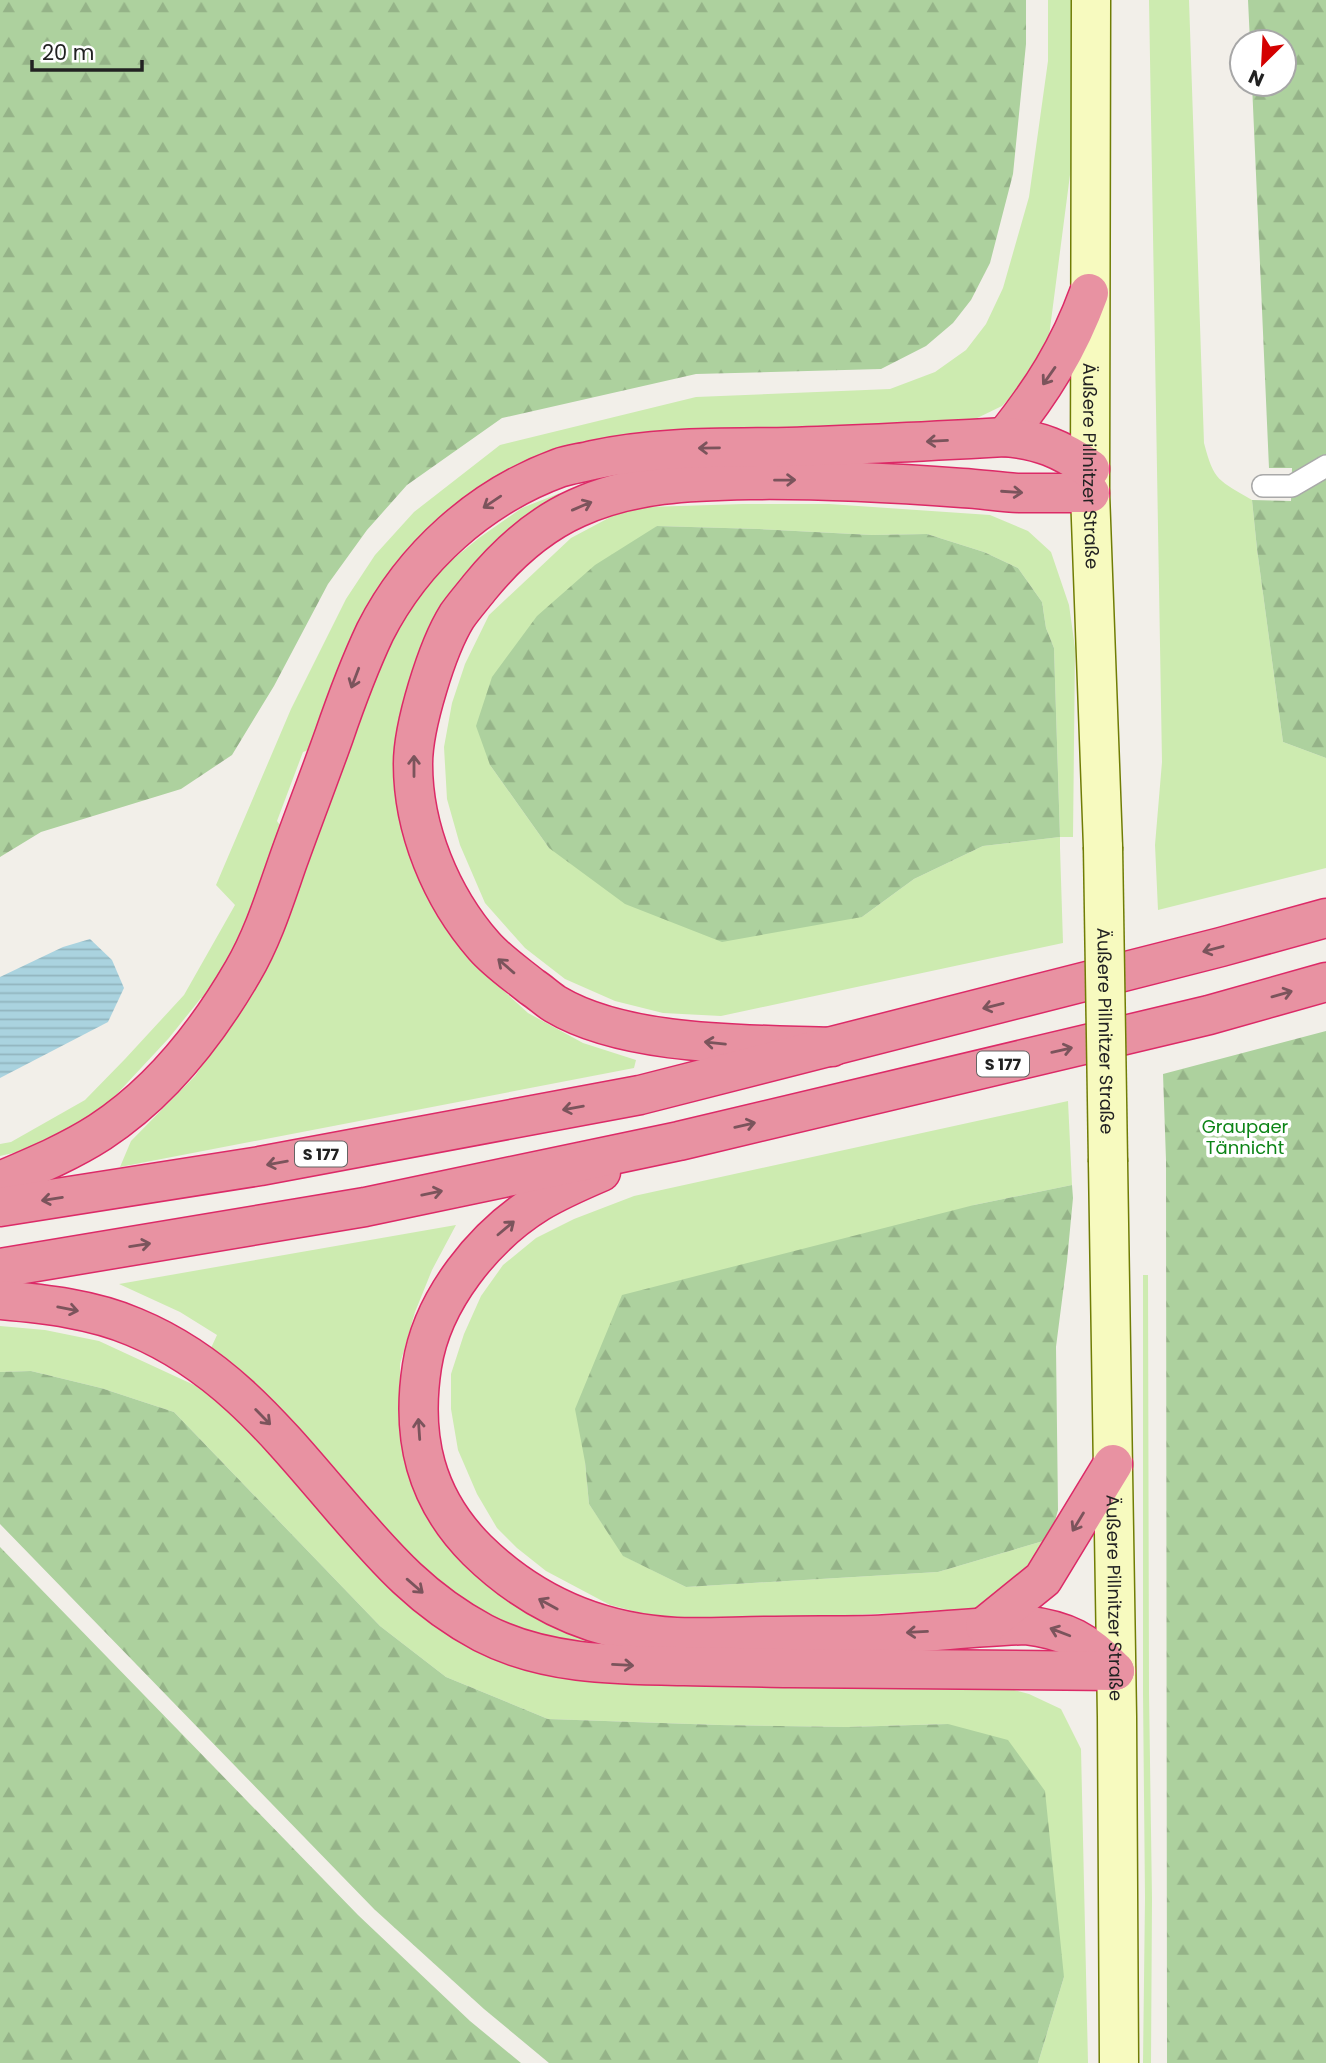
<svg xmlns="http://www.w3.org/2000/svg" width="1326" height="2063" font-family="Poppins,sans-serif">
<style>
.grass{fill:#cdebb0;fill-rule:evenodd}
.forest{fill:url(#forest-firs)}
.water{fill:url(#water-rules)}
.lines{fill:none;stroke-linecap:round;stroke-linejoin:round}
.lane-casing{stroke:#a9a9a9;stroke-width:24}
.secondary-casing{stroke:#707d05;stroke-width:41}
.highway-casing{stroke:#dc2a67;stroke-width:41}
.lane{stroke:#fff;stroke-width:21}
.secondary{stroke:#f7fabf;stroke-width:38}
.highway{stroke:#e892a2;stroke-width:38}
.secondary-bridge-casing{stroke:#707d05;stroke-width:41;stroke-linecap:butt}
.secondary-bridge{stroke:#f7fabf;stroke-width:38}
.oneway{stroke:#7b545c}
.labels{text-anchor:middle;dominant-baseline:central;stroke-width:7;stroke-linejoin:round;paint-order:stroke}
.shield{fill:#fff;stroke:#646464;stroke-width:2}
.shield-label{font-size:16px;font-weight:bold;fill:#222}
.street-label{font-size:18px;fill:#222;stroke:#fff}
.park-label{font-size:18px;fill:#0c8416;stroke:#fff}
</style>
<defs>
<pattern id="forest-firs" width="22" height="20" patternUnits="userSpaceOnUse" patternTransform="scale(1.75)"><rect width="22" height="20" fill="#add19e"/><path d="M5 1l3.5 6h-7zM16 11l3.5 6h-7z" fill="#95b388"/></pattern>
<pattern id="water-rules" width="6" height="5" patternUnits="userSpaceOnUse" patternTransform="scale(1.75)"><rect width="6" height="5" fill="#aad3df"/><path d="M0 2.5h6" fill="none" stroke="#92b5bf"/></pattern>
</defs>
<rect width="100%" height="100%" fill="#f2efe9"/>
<g class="grass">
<path d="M1048,0H1075L1074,144L1048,344L1025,383L1002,406L971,421L946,427L669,431L460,505L314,748L303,752L277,821L284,831L233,959L211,999L201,998L169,1038L101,1111L30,1149L0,1156V1144L11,1142L85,1100L125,1059L184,995L235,905L216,885L291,709L346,599L375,555L414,512L500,445L696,397L890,389L935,372L966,350L986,324L1003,288L1029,197L1048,61Z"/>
<path d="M1149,0H1189L1204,443C1214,482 1219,480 1252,500L1257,549L1283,742L1326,758V868L1158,910L1155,845L1162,762Z"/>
<path d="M560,493L514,528L478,560L444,601L422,645L406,714L481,970L528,1013L583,1043L636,1060L634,1068L120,1167L131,1141L195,1076L232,1023L367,690L409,606L441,569L479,538L522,508Z"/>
<path d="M743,504H829L990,515L1028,531L1051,552L1069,605L1075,648L1073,837H1060V848L1063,943L721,1016L663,1013L615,1001L565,979L525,948L485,903L460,845L447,799L444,747L452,703L465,664L489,615L571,538L620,512L647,507ZM657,526L759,529L872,535L927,534L984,552L1018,568L1042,602L1046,628L1054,648L1060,837L983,846L914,879L862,917L549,848L490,765Z"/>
<path d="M1068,1101L1072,1185L974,1205L585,1462L589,1504L624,1556L686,1587L938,1572L1050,1539L1048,1547L1004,1593L975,1609L729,1621L649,1615L610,1605L546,1571L517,1548L497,1528L477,1494L458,1450L451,1409V1374L464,1334L481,1296L503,1265L536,1238L574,1219L634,1196Z"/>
<path d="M456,1225L432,1270L415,1312L400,1364V1418L411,1464L608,1644L550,1640L495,1622L449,1592L406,1553L295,1425L241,1370L211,1348L217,1335L180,1312L119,1284Z"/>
<path d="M1143,1275H1148L1149,1693L1152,1899L1151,2063H1143L1145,1898L1143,1693Z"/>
<path d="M0,1326L45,1330L99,1341L220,1397L542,1672L637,1685L737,1682L987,1683L1029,1694L1061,1709L1081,1749L1088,2063H1038L1064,1977L948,1724L847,1727L719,1725L548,1719L446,1677L380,1626L174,1412L101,1388L31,1371L0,1372Z"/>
</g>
<g class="forest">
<path d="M0,0H1026V44L1013,174L990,263L971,300L953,323L926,346L881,369L696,374L502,418L407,485L367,530L328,584L274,686L232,755L181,789L41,832L0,857Z"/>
<path d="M1248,0H1326V758L1283,742L1257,549L1252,500L1291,501L1292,468H1269L1252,84H1284V42H1250Z"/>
<path d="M657,526L759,529L872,535L927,534L984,552L1018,568L1042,602L1046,628L1054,648L1060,837L983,846L914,879L862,917L722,942L625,904L549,848L490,765L476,726L492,677L537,616L595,565Z"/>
<path d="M1326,1031V2063H1167L1166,1160L1163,1074Z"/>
<path d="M1072,1185L1073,1198L1067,1261L1056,1347L1058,1510L1050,1539L938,1572L686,1587L623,1556L589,1504L585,1462L575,1409L622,1295L974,1205Z"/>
<path d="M31,1371L101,1388L174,1412L380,1626L446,1677L548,1719L719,1725L847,1727L948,1724L1008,1740L1045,1791L1064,1977L1038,2063H549L484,2009L374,1909L0,1524V1372Z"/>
<path d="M0,1547L358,1915L470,2021L521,2063H0Z"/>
</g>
<path class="water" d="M90,939L112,960L124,988L108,1022L0,1078V977L63,947Z"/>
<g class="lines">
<defs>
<path id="lane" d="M1263,486H1292L1326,466"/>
<g id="secondary">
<path id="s1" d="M1091,0L1090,493L1103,847"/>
<path id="s2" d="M1108,1162L1117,1717L1119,2063"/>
</g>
<g id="highway">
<path d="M1005,437C1042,391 1069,348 1089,293"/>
<path d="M832,1047C750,1044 627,1047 555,1004C547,999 540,992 532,987C516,974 497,961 484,946C441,897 413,829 413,764C413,726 437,648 457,616C464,606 472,597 479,588C505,556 539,525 577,508C631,483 692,481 750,480C821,479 892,483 962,488C981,489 1000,492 1019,493C1042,493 1066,493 1090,493"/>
<path d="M601,1172C580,1181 559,1190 539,1202C484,1236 432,1300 422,1366C411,1437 425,1498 477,1550C532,1604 599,1633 676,1637C707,1638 740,1636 771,1636C805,1635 838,1636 872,1635C923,1633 974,1627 1025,1625C1066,1630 1087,1641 1115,1671"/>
<path d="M0,1181C35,1166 69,1152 100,1132C161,1092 207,1033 243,971C263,937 275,898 288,861C303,819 319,778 334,736C346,701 359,666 375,632C413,557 480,497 559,468C570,464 582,463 593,460C657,446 723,448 788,447C860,445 933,441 1005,437C1040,440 1061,449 1090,469"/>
<path d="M0,1207L260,1166L640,1095L1221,947L1326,918"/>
<path d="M0,1268L365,1207L679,1141L1209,1015L1326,982"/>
<path d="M0,1300C45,1304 92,1309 134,1327C226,1365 281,1437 344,1510C387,1560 423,1601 483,1633C545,1665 616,1665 684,1666C720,1667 755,1667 790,1668C899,1669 1007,1670 1115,1671"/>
<path d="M985,1626L1043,1579L1113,1464"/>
</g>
</defs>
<use href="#lane" class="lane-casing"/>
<use href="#secondary" class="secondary-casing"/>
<use href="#highway" class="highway-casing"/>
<use href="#lane" class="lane"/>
<use href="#secondary" class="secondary"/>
<use href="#highway" class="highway"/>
<defs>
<g id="secondary-bridge">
<path id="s3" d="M1103,847L1108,1162"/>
</g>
</defs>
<use href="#secondary-bridge" class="secondary-bridge-casing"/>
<use href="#secondary-bridge" class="secondary-bridge"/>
</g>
<defs><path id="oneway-shaft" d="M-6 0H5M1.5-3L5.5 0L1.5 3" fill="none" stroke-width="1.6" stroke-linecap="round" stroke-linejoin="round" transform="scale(1.75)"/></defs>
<g class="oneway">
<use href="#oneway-shaft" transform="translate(1049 376) rotate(125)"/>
<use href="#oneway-shaft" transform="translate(937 441) rotate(177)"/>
<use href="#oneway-shaft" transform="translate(709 448) rotate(179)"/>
<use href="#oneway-shaft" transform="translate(785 480) rotate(-1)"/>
<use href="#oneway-shaft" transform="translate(1012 492) rotate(4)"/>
<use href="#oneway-shaft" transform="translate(492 502) rotate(146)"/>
<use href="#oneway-shaft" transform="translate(582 506) rotate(-23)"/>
<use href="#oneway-shaft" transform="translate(355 678) rotate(111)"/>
<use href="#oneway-shaft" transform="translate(414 766) rotate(-90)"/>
<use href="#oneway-shaft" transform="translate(1213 949) rotate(165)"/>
<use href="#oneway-shaft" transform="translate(506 966) rotate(-139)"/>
<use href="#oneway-shaft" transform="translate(1282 994) rotate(-16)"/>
<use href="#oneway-shaft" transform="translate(993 1006) rotate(166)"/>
<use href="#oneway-shaft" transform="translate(715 1043) rotate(-174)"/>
<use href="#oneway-shaft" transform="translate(1062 1050) rotate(-13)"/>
<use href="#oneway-shaft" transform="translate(573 1108) rotate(170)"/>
<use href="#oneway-shaft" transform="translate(745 1125) rotate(-13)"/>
<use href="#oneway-shaft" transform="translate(277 1163) rotate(170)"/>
<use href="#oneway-shaft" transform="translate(432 1193) rotate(-12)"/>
<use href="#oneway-shaft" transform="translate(52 1199) rotate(171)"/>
<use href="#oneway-shaft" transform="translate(506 1228) rotate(-40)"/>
<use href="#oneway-shaft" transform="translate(140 1245) rotate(-9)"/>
<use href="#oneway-shaft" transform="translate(68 1309) rotate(11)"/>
<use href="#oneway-shaft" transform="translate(263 1417) rotate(46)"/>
<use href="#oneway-shaft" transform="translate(419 1429) rotate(-94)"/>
<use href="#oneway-shaft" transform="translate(1078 1522) rotate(121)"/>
<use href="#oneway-shaft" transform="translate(415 1586) rotate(41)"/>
<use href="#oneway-shaft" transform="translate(548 1604) rotate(-151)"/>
<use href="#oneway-shaft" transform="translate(917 1632) rotate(177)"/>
<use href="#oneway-shaft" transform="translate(1060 1632) rotate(-159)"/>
<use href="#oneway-shaft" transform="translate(623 1665) rotate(3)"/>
</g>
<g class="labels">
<g class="shield">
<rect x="977" y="1051.5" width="52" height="25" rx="5"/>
<rect x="295" y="1141.5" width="52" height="25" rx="5"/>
</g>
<g class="shield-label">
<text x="1003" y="1064">S 177</text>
<text x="321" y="1154">S 177</text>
</g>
<g class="street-label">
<text stroke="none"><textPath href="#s1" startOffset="466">Äußere Pillnitzer Straße</textPath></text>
<text stroke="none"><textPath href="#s3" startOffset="184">Äußere Pillnitzer Straße</textPath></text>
<text stroke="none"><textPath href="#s2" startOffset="436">Äußere Pillnitzer Straße</textPath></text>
</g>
<g class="park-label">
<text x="1245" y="1126">Graupaer<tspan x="1245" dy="21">Tännicht</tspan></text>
</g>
</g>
<g transform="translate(1263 63) rotate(204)"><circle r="33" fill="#ffffff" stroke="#a7a7a7" stroke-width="2"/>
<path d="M0-5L12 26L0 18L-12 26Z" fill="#d40000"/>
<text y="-10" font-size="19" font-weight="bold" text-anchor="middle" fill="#222222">N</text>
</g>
<path d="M32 60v10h110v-10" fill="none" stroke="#222222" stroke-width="3.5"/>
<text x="42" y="60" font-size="21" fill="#222222" stroke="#ffffff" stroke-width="5" paint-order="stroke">20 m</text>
</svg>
